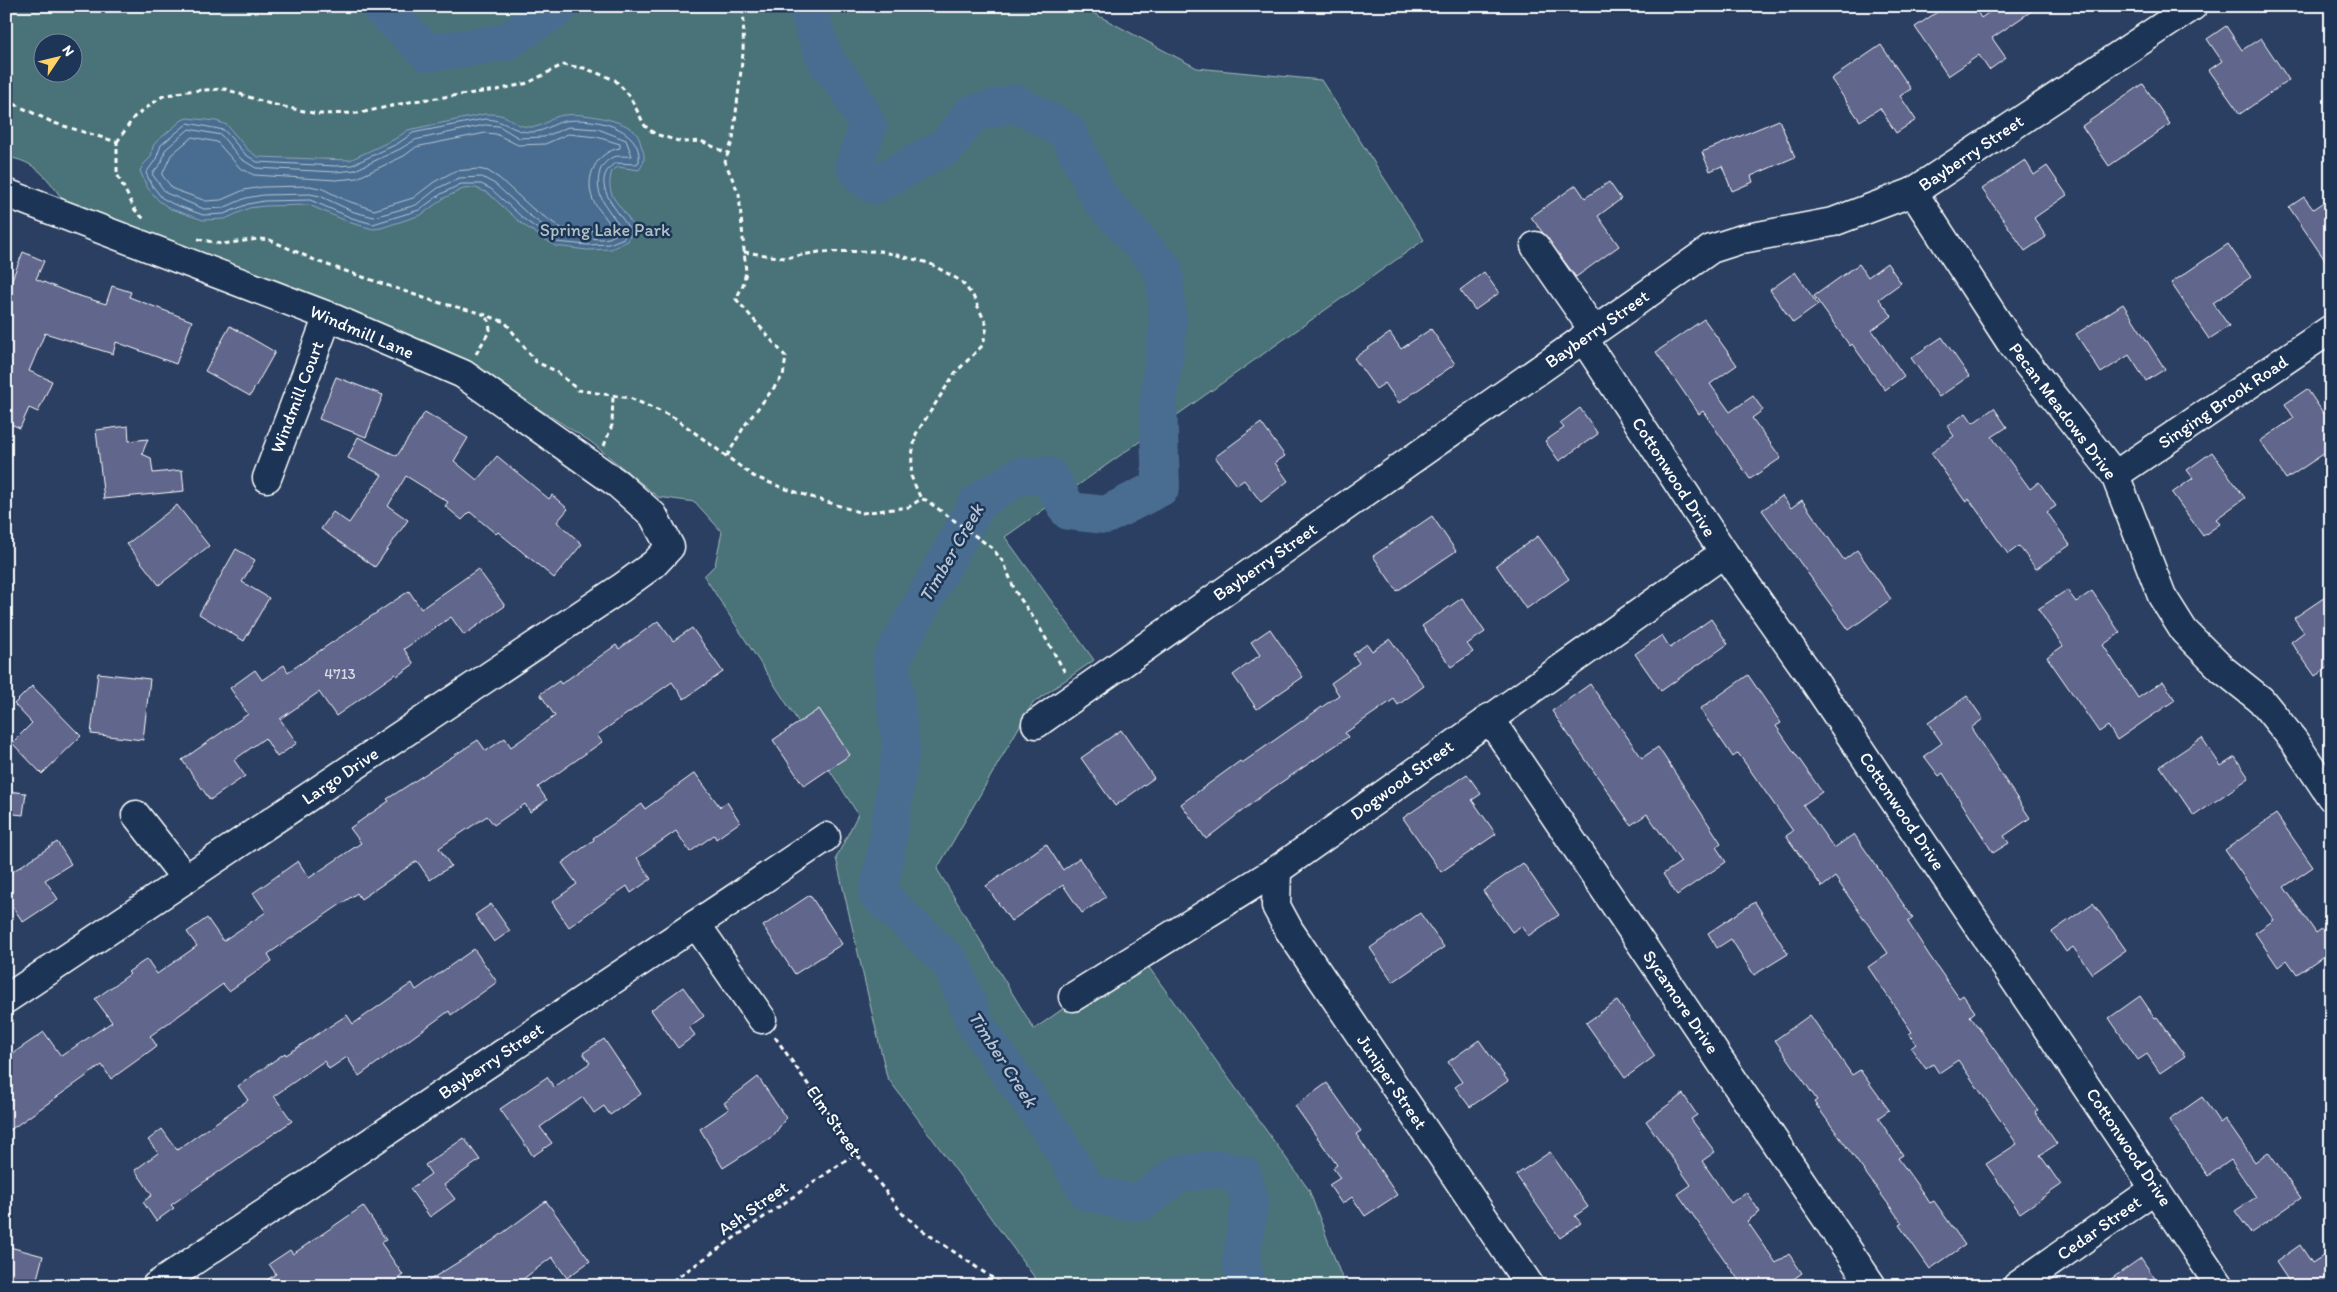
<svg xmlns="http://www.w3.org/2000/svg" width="2337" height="1292" font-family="Itim,sans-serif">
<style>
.green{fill:#4a7378;stroke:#a4b9bc;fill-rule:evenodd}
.water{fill:#486d90;stroke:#91a7bc}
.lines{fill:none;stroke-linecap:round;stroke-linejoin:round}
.shore{stroke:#b6c5d3;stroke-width:1}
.river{stroke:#486d90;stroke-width:38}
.building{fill:#61668c;stroke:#fff}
.minor-casing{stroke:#fff;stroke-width:31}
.path{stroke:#fff;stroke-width:3;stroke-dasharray:5 4;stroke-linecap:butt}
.minor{stroke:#1d3557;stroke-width:28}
.labels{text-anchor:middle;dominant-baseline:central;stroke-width:5;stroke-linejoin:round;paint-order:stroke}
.number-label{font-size:15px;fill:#d8d9e2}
.street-label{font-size:18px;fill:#fff;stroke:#1d3557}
.park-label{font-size:18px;fill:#aec0c2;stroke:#1d3557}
.water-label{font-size:19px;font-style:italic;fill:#b6c5d3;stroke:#1d3557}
</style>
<rect width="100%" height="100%" fill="#2b3f62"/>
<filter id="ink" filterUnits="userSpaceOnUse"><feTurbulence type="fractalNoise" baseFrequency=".02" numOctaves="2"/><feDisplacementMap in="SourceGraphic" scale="10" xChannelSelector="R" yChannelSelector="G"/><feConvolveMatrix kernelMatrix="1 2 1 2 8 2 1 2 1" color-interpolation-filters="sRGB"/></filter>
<g filter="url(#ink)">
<path class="green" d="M6,6H1080L1197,68L1321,80L1424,240L1005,537L1094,660L1033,703L937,869L1034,1029L1140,955L1309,1190L1345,1286H1041L887,1077L836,858L858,814L704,576L715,565L722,532L695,502L658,497L591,442L448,351L65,203C48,179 37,161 6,157ZM42,42H72V72H42Z"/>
<path class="water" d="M485,114C491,114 498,114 504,116C515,121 517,127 532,127C542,127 547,121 556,117C572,110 622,119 634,131C638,135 640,140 641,145C645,155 646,161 639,170L618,167L612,171C603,199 624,205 633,227L628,241L611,249L587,250L555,246L522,224L488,193L476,188L463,189L444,198L421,215L381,228L373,229L351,223L309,205L265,206L249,208L225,219L203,220L171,209L159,201L147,187L140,171L143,165L151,157L153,146L157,141L182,120L187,118L216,121L227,125L248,150L258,157L350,160L395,139L408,130Z"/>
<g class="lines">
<g class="shore">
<path d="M485,119C505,119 513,133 532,132C545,132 553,123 565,121C591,117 643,126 639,162L636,164L615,163C588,182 617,209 628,227L624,238L609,244L587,245L556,242L525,220L491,189L481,184H461L441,194L419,210L373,224L352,218L310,200L264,201L248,204L224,214L203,215L173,204L162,198L151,184L146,173L156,159L161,145L188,123L224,130L245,154L257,162L336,166L352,165L397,144L413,133Z"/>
<path d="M485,125L499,126L519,138L544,137L568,127L598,129L626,140L632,156C627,157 619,155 613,157C607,160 602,165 600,171C593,195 608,209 621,227L619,233L609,238L602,239L565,237L555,234L529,215L495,184L482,177L459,178L438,188L416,205L374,217L354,212L320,196L310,194L263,195L246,198L223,208L204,209L166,193L152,174L162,162L165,150L189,129L221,135L241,159L256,168L336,172L355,170L400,149L415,140Z"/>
<path d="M486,133L496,134L518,145L545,144L568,134L597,137L620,144V148C596,152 584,177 593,200C597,210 610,219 611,229L588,231L561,228L533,209L499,178L488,171L478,169L455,171L434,182L413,198L374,210L345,200L323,189L310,186L262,187L244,190L221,200L206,201L173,189L162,175L171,155L192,137L217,142L240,168L254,175L336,180L357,178L404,156L416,147Z"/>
</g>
<g class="river">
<path d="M379,6L428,53L506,42L560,6"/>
<path d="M806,6L827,63L848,88L868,127L854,165L861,176L874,185L947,146L971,114L1015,103L1067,131L1099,197L1164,270L1168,325L1158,404L1161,487L1106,515L1069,511L1049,476H1019L978,502L891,660L901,748L885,858L878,894L951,963L976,1025L1056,1138L1088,1192L1124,1201L1141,1202L1178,1174L1220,1169L1242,1174L1250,1201L1241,1262L1247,1286"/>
</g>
</g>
<g class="building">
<path d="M1946,6H1974L1981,18L1998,6H2039L1992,38L2006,58L1989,70L1979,55L1948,76L1915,27Z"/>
<path d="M2226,26L2242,50L2261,38L2289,80L2240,114L2209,70L2222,61L2207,39Z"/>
<path d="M1881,45L1911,89L1900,96L1916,120L1896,133L1880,108L1860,121L1831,79Z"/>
<path d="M2143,84L2170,124L2109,166L2082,126Z"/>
<path d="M1779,120L1795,157L1751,176L1753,182L1732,191L1722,166L1710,171L1702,152Z"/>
<path d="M2025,160L2034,175L2047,166L2067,195L2034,218L2046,237L2025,251L1982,189Z"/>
<path d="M1609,182L1621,199L1598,216L1619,246L1576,277L1531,217L1576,185L1585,198Z"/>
<path d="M2304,197L2313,209L2331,197V269L2289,207Z"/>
<path d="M2228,244L2251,277L2213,303L2229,326L2209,339L2171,283Z"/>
<path d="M23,252L44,261L36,279L70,293L106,304L112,286L131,292L129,297L192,321L176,364L116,342L113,354L45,333L29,371L52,381L38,412L29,408L20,428L6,422V294Z"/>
<path d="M1887,263L1901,283L1879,299L1892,316L1872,330L1904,376L1885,390L1852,344L1850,346L1814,296L1859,264L1868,277Z"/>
<path d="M1484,272L1499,293L1475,310L1460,290Z"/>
<path d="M1795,272L1818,305L1793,323L1770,290Z"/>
<path d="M2123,304L2165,369L2146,381L2129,355L2101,373L2076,334Z"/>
<path d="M1704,319L1737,365L1710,384L1730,412L1753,396L1763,410L1752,418L1781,458L1750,479L1703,411L1699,414L1656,352Z"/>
<path d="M230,326L275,352L250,396L205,371Z"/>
<path d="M1431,329L1455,364L1399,403L1385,383L1376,389L1354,358L1390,333L1401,349Z"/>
<path d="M1942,337L1969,376L1939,397L1911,358Z"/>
<path d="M336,377L383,395L366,437L319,419Z"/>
<path d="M2307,389L2324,414L2331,409V449L2286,479L2260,441L2294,418L2285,404Z"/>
<path d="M1580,408L1598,434L1559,461L1545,441L1564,428L1560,423Z"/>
<path d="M1994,408L2007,427L1992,437L2030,489L2039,482L2056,506L2047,512L2070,545L2036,569L2019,546L2008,554L1969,499L1965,501L1931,453L1954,436L1947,426L1966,413L1973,423Z"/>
<path d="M425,412L468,438L454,461L477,480L497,456L549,499L552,495L568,509L557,522L582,544L554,578L498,532L496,534L470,512L462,520L445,506L448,502L406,476L388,506L408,520L375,567L321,529L333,512L349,523L382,475L348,458L358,437L397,456Z"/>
<path d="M1261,423L1285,456L1275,463L1288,481L1261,502L1244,480L1237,485L1215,457Z"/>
<path d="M128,426L129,441L148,439L142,454L151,458L153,473L182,470L184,491L104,499L96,430Z"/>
<path d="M2212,452L2245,498L2216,519L2220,524L2203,536L2172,493L2193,478L2187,470Z"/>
<path d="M1782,496L1791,508L1802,500L1844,560L1857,550L1891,599L1849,630L1762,510Z"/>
<path d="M177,505L209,546L159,585L127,544Z"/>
<path d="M1432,516L1456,551L1397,591L1373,556Z"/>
<path d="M1538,536L1569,579L1526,609L1496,565Z"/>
<path d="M236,549L255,560L242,582L269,598L244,641L199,614Z"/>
<path d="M478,569L505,606L464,635L451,617L404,649L414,664L397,676L395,674L336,716L319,692L280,719L297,743L277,757L265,738L234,760L245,776L210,800L182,760L248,714L230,688L255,670L262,680L284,665L288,672L409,591L421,609Z"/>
<path d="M2067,590L2076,602L2092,591L2120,633L2103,645L2138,698L2163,681L2175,700L2117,740L2108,726L2099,732L2047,657L2063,646L2038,609Z"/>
<path d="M2331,593V665L2315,676L2291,642L2304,632L2294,618Z"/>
<path d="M1462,598L1485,632L1467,644L1473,652L1451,667L1422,626Z"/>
<path d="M1711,619L1728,644L1661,691L1635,654L1662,635L1670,648Z"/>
<path d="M658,621L673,641L692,628L723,672L684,699L672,682L597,735L602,742L538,787L547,800L530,812L525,804L494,825L487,816L439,848L451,866L430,880L417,861L361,899L357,893L268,954L272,961L229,991L223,984L150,1036L157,1046L111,1079L102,1065L6,1133V1058L44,1032L61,1056L112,1022L95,999L130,974L128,972L147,959L157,974L197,946L187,932L207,918L223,941L266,912L253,893L298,861L309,878L361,843L350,828L389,801L387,799L478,740L486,751L505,738L511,747L555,716L540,694L559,681L561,684L616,645L619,649Z"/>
<path d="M1270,629L1303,677L1257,709L1233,675L1260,655L1251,642Z"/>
<path d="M1390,639L1424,686L1398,705L1394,699L1345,733L1348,737L1264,794L1206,839L1181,804L1240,761L1242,763L1339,695L1331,683L1359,663L1353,654L1367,644L1372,651Z"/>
<path d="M98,673L150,679L143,740L91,734Z"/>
<path d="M1748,675L1781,723L1776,726L1822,792L1803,805L1834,848L1854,834L1913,918L1908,922L1929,955L1959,998L1963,995L1975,1012L1970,1016L2038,1110L2035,1112L2057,1144L2040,1155L2061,1185L2020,1213L1986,1164L2017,1144L1958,1060L1939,1073L1933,1064L1926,1069L1911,1048L1916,1044L1909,1034L1912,1032L1868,967L1888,953L1835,877L1822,887L1786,836L1793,831L1738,753L1733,757L1700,709Z"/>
<path d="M1590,684L1642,758L1658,747L1721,843L1716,847L1726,862L1677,895L1663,874L1681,862L1647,814L1631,825L1552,711Z"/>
<path d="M32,686L81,736L42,774L12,743L32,723L14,704Z"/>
<path d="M1967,696L1983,719L1971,728L2030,818L2004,836L2009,843L1993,853L1943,773L1939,776L1924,756L1942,743L1928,723Z"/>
<path d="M819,709L850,755L804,786L773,740Z"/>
<path d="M1121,730L1154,778L1115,806L1081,758Z"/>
<path d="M2202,738L2221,766L2235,757L2249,778L2194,816L2160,766Z"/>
<path d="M695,773L720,807L727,802L740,822L716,839L714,835L690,852L676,831L637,858L651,879L631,893L627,886L569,927L552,902L577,884L562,863L594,840L593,838L642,804L645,809Z"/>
<path d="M1467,774L1481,794L1472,800L1496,834L1441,872L1403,818Z"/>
<path d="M6,791L26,793L23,815L6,813Z"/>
<path d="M2276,814L2313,867L2284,887L2316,933L2331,922V951L2297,974L2287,960L2278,967L2255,933L2274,920L2225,850Z"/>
<path d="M57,842L71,864L45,880L58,899L23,922L6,897V876Z"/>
<path d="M1046,844L1063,870L1079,858L1106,897L1082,913L1063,885L1011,921L986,886Z"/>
<path d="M1523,863L1559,915L1528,936L1521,926L1512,932L1483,891Z"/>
<path d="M810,895L842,944L795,974L763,926Z"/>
<path d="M1755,902L1788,954L1754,975L1731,939L1717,948L1708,933Z"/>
<path d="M2093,903L2126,950L2092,974L2073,947L2066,952L2052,932Z"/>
<path d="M491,904L510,931L494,942L475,915Z"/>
<path d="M1420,913L1444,947L1393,982L1370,948Z"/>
<path d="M474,949L497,982L451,1015L449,1011L359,1076L347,1057L329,1069L324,1061L274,1096L292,1121L171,1205L174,1208L156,1221L143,1202L152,1195L135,1170L158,1153L148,1140L162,1129L177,1150L248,1100L238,1086L285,1053L286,1055L347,1015L353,1024L412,983L416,990Z"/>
<path d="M683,987L704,1016L689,1027L695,1035L678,1048L651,1010Z"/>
<path d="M2140,996L2155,1018L2157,1017L2185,1056L2160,1073L2147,1054L2138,1060L2109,1018Z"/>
<path d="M1617,1001L1655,1056L1625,1078L1586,1023Z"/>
<path d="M1810,1015L1852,1075L1860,1070L1889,1110L1878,1118L1903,1155L1898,1158L1930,1203L1934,1201L1965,1245L1930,1269L1899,1225L1902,1223L1814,1102L1817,1100L1775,1040Z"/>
<path d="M604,1039L641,1094L610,1115L604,1106L594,1113L583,1097L540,1127L552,1143L533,1156L500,1109L547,1077L554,1087L590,1063L583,1053Z"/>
<path d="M1479,1040L1508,1081L1470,1107L1455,1087L1462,1082L1448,1062Z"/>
<path d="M758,1077L786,1118L773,1136L723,1168L700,1129L729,1109L724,1103Z"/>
<path d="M1327,1083L1361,1131L1356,1134L1397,1195L1365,1216L1352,1197L1342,1204L1329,1185L1340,1178L1333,1168L1337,1165L1295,1106Z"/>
<path d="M1683,1094L1697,1115L1691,1119L1715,1152L1702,1161L1731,1203L1746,1192L1760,1212L1747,1221L1776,1263L1789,1254L1802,1273L1784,1286H1743L1678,1194L1691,1185L1646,1121Z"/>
<path d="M2202,1097L2220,1123L2225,1119L2255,1162L2268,1152L2301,1198L2251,1233L2235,1211L2256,1197L2231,1160L2208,1176L2169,1120Z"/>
<path d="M464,1138L480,1160L444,1185L455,1199L430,1217L410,1189L431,1174L425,1165Z"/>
<path d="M1550,1152L1588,1207L1575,1216L1581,1223L1560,1238L1516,1175Z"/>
<path d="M546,1201L590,1261L567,1278L552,1257L514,1286H420L492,1241Z"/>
<path d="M363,1206L386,1240L381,1243L403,1275L387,1286H258L276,1274L269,1264L290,1250L293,1254Z"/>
<path d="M2300,1245L2312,1263L2331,1251V1286H2292L2276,1262Z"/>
<path d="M6,1246L43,1256L35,1286L6,1280Z"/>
<path d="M2141,1258L2160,1286H2101Z"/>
</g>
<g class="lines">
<defs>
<g id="minor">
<path d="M1913,192L2011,343L2115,475L2162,596L2184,631L2222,669L2261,700L2294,741L2331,797"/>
<path d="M6,193L328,316L463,374L618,484L653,515L670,547L654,564L621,588L6,999"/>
<path d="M1535,246L1594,331"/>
<path d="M1583,338L1724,553L1810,675L2220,1286"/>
<path d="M2115,475L2331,329"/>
<path d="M267,478L328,316"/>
<path d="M1489,718L1872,1286"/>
<path d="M1036,724L1711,249L1742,239L1833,222L1913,192L2193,6"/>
<path d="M136,815L186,879"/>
<path d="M1277,870L1276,906L1289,930L1530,1286"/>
<path d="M696,924L762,1019"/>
<path d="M1073,997L1277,870L1724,553"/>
<path d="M156,1286L826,837"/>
<path d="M2017,1286L2156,1188"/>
</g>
</defs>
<use href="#minor" class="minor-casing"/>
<g class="path">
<path d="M6,100L54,123L117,142V174L135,210L145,220"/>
<path d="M117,142L134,117L163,96L188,91L225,89L270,104L318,114L360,113L414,101L497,90L528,83L562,65L584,68L615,80L629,95L645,126L655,134L682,142L701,141L729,154"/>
<path d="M198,239L222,244L259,239L270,240L319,262L433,301L480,313L505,322L536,362L556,371L578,390L630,398L675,418L753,476L783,488L862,513L909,507L921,499L926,500L992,548L1004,563L1015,591L1037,623L1066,674"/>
<path d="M744,252L785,258L819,252L880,251L929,263L961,281L973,296L987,326L983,345L955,373L916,434L912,455L911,476L921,499"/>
<path d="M476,354L490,330L489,321L483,315"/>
<path d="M604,446L612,425L613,395"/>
<path d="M727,456L745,425L783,376L786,357L736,299L743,285L746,272L739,194L725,162L733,139L743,53L744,6"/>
<path d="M775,1037L856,1153L902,1213L922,1230L1004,1286"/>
<path d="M665,1286L856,1153"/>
</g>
<use href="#minor" class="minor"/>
</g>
</g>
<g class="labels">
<g class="number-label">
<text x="340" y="674">4713</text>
</g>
<g class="street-label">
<text transform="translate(1971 153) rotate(-34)">Bayberry Street</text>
<text transform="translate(1597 329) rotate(-35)">Bayberry Street</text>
<text transform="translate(362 332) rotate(23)">Windmill Lane</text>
<text transform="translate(297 397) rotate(-69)">Windmill Court</text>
<text transform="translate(2223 402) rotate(-34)">Singing Brook Road</text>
<text transform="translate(2063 411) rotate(53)">Pecan Meadows Drive</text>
<text transform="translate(1674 477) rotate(57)">Cottonwood Drive</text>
<text transform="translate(1265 562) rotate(-35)">Bayberry Street</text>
<text transform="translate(340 776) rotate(-34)">Largo Drive</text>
<text transform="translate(1402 780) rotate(-36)">Dogwood Street</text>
<text transform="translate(1902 811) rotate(56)">Cottonwood Drive</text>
<text transform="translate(1681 1002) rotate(56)">Sycamore Drive</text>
<text transform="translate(491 1061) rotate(-34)">Bayberry Street</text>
<text transform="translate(1392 1082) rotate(56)">Juniper Street</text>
<text transform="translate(834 1121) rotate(55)">Elm Street</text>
<text transform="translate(2129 1147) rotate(56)">Cottonwood Drive</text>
<text transform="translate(753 1208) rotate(-35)">Ash Street</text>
<text transform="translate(2099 1228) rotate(-35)">Cedar Street</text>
</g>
<g class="park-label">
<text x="605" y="230">Spring Lake Park</text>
</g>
<g class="water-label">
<text transform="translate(951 553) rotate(-60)">Timber Creek</text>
<text transform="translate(1003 1059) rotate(57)">Timber Creek</text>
</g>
</g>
<rect width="2337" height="1292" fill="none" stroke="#1d3557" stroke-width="25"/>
<rect x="12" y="12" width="2312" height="1267" fill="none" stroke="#fff" stroke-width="2" filter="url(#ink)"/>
<g transform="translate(58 58) rotate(55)"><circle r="24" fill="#1d3557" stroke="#77869a"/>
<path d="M0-4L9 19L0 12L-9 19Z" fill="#ffd166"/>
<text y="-8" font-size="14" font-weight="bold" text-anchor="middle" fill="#ffffff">N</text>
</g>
</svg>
